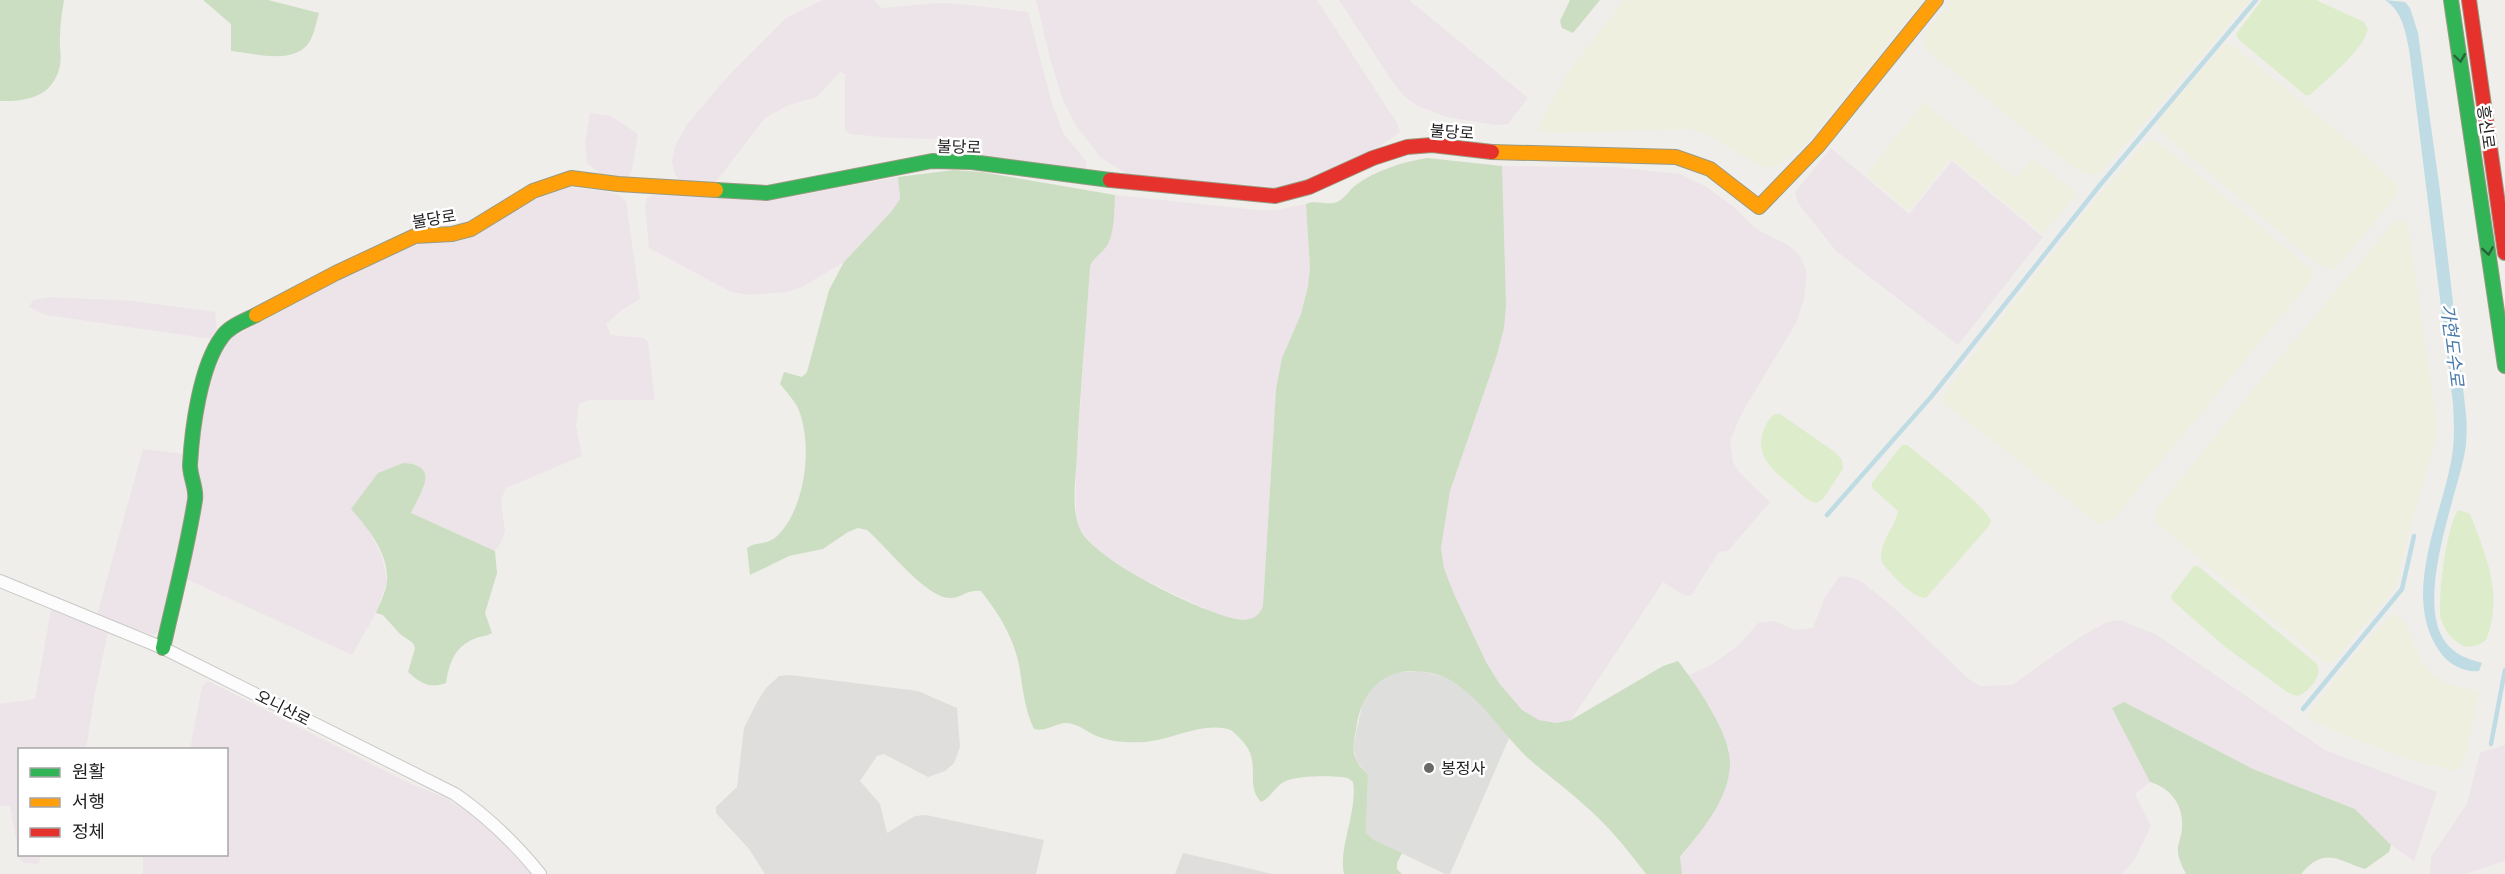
<svg xmlns="http://www.w3.org/2000/svg" width="2505" height="874" font-family="Cabin,'Noto Sans KR',sans-serif">
<style>
.residential{fill:#dfdedc}
.industrial{fill:#ede4e9}
.religious{fill:#dededc}
.farmland{fill:#efefdf}
.grass{fill:#ddeccb}
.forest{fill:#cbdec1}
.water{fill:#bfdbe3}
.lines{fill:none;stroke-linecap:round;stroke-linejoin:round}
.stream{stroke:#bfdbe3;stroke-width:4.5}
.street-casing{stroke:#c9c8c7;stroke-width:14}
.fast-casing{stroke:#999a82;stroke-width:16}
.slow-casing{stroke:#999a82;stroke-width:16}
.jam-casing{stroke:#999a82;stroke-width:16}
.street{stroke:#fdfcfc;stroke-width:12}
.fast{stroke:#30b455;stroke-width:14}
.slow{stroke:#ff9f0a;stroke-width:14}
.jam{stroke:#e5322d;stroke-width:14}
.oneway{stroke:#286439}
.poi-dot{fill:#6a6968;stroke:#fff;stroke-width:2}
.labels{text-anchor:middle;dominant-baseline:central;stroke-width:5;stroke-linejoin:round;paint-order:stroke}
.street-label{font-size:16px;fill:#222;stroke:#fff}
.poi-label{font-size:16px;fill:#222;stroke:#fff;text-anchor:start}
.water-label{font-size:18px;font-style:italic;fill:#4a7aab;stroke:#fff}
</style>
<rect width="100%" height="100%" fill="#f0eeeb"/>
<g class="residential">
<path d="M790,675L918,691L957,708L960,747L954,763L945,771L928,777L884,754L877,756L860,781L880,804L887,833L915,816L926,815L1044,840L1036,874H765L749,849L716,813V807L737,787L744,728L757,702L766,688L779,676Z"/>
<path d="M1183,853L1239,866L1272,874H1175Z"/>
</g>
<g class="industrial">
<path d="M823,0H874L881,8L939,3L960,4L1028,12L1051,100L1063,133L1087,162L1085,170L981,157L983,140L892,138L850,134L845,130V74L840,72L817,97L789,105L765,118L715,183L679,180L675,175L672,161L675,146L688,123L729,75L786,18Z"/>
<path d="M1036,0H1317L1397,123L1400,132L1379,147L1332,172L1285,188L1127,174L1101,158L1075,124L1063,100L1051,62Z"/>
<path d="M1339,0H1409L1528,98L1508,124L1496,125L1446,117L1416,105L1403,95L1390,78Z"/>
<path d="M590,113L611,116L638,134L632,170L628,178L601,174L587,163L585,144Z"/>
<path d="M1831,148L1909,214L1952,161L2043,237L1958,345L1836,251L1797,202L1795,192Z"/>
<path d="M1502,166L1615,167L1680,174L1705,186L1734,207L1756,229L1788,245L1800,256L1807,273L1804,300L1796,323L1743,411L1730,440L1733,462L1740,473L1770,502L1728,551L1719,552L1691,596L1683,595L1663,582L1571,720L1556,723L1539,720L1522,710L1499,683L1486,662L1454,594L1444,568L1441,548L1450,491L1497,355L1504,328Z"/>
<path d="M898,177L900,199L891,212L844,262L802,287L787,292L750,295L731,292L649,248L645,206L647,198L652,195L779,199Z"/>
<path d="M568,187L605,191L619,195L626,201L640,299L622,310L606,324L611,335L644,338L648,342L655,400H589L579,404L576,426L582,456L506,488L501,500L505,531L502,541L495,551L411,513L425,485L367,527L382,556L387,581L376,613L352,655L184,578L203,396L227,340L378,260Z"/>
<path d="M1115,195L1258,210H1276L1306,204L1310,268L1308,286L1301,314L1282,358L1276,389L1263,606L1260,614L1249,620L1231,618L1212,612L1141,578L1098,551L1079,528L1076,514V466L1090,267L1092,259L1103,250L1109,242L1112,231Z"/>
<path d="M51,297L134,301L215,312L217,330L211,339L46,315L29,307L33,300Z"/>
<path d="M143,449L184,454L190,493L160,632L153,635L97,615Z"/>
<path d="M1840,576L1850,577L1862,582L1892,606L1970,680L1980,686L2012,685L2080,637L2107,622L2120,620L2157,635L2325,750L2437,792L2414,861L2391,845L2355,809L2253,769L2212,749L2113,709L2150,782L2135,794L2151,826L2135,859L2122,874H1682L1680,858L1689,846L1729,750L1713,712L1689,675L1711,665L1738,646L1758,623L1774,621L1795,630L1813,628L1825,597Z"/>
<path d="M51,610L108,632L95,693L86,749L20,750V854L42,855L38,864L24,863L20,860L10,806H0V704L35,699Z"/>
<path d="M208,681L411,784L444,797L473,815L497,835L532,874H143V855L226,854V750L190,749L202,686Z"/>
<path d="M2505,745V861L2465,874H2430L2431,857L2467,804L2480,753Z"/>
</g>
<path class="religious" d="M1420,671L1442,676L1460,686L1480,703L1510,736L1450,874H1445L1374,840L1366,833L1368,775L1357,761L1353,747L1362,706L1368,692L1381,679L1397,672Z"/>
<g class="farmland">
<path d="M1625,0H1923L1802,147L1788,159L1770,168L1760,166L1706,133L1689,129L1554,133L1541,132L1537,129L1569,71Z"/>
<path d="M1952,0H2250L2136,132L2099,173L2093,175L2085,174L2058,156L1925,49L1922,42L1925,34Z"/>
<path d="M2231,44L2366,155L2396,184L2399,189L2396,196L2337,267L2331,270L2314,261L2162,133L2159,128L2158,122L2177,98L2220,49L2225,45Z"/>
<path d="M1924,102L2016,178L2032,159L2075,191V196L2043,234L1951,158L1909,211L1866,175Z"/>
<path d="M2151,140L2158,142L2177,157L2254,221L2312,270L2314,277L2114,518L2100,525L1943,402V396L1989,334L2087,210L2133,156L2146,142Z"/>
<path d="M2401,220L2407,223L2409,232L2435,411L2436,431L2432,454L2406,542L2396,587L2336,659L2328,663L2321,660L2164,529L2156,522L2155,515L2157,508L2251,392L2384,234L2396,221Z"/>
<path d="M2392,614L2402,618L2423,664L2434,676L2445,683L2476,691L2479,695L2465,758L2461,767L2455,771L2412,760L2349,737L2310,719L2308,714L2363,645Z"/>
</g>
<g class="grass">
<path d="M2262,0H2316L2364,22L2368,29C2363,51 2327,79 2310,95H2305L2239,40L2236,34Z"/>
<path d="M1775,414H1780L1835,452L1842,460L1843,469L1823,499L1816,503C1807,501 1800,493 1793,487C1774,471 1753,456 1764,429C1767,423 1769,418 1775,414Z"/>
<path d="M1902,445H1907C1924,459 1985,505 1991,521L1989,526L1926,598C1911,598 1892,574 1882,563C1877,544 1895,529 1898,511L1872,488V483Z"/>
<path d="M2459,510L2470,514C2486,555 2504,596 2486,640C2477,647 2467,650 2457,642C2449,636 2444,628 2441,619C2437,601 2447,521 2459,510Z"/>
<path d="M2194,566H2198L2316,663C2325,674 2309,691 2298,696L2290,694L2224,646L2172,600L2171,596Z"/>
</g>
<g class="forest">
<path d="M0,0H64C62,12 60,25 60,37C59,46 62,56 60,65C54,96 28,102 0,101Z"/>
<path d="M203,0H268L319,13C316,23 314,36 308,44C291,65 254,53 231,51V24Z"/>
<path d="M1570,0H1600L1573,33L1562,28L1560,21Z"/>
<path d="M1427,158L1502,166L1506,305L1504,328L1497,355L1450,491L1441,548L1444,568L1454,594L1486,662L1499,683L1522,710L1539,720L1556,723L1571,720L1663,666L1678,661C1696,684 1731,734 1730,764C1729,800 1701,831 1680,857L1682,874H1646C1629,852 1612,830 1592,812C1572,793 1550,777 1529,759C1500,732 1481,695 1444,677C1433,672 1420,671 1408,671C1375,674 1360,699 1356,730C1354,740 1351,751 1357,761C1359,766 1365,771 1368,775L1366,833L1374,840L1402,853L1397,863V869L1402,874H1344C1338,848 1358,811 1353,782L1348,778C1335,775 1292,775 1282,783C1273,789 1271,798 1261,802C1248,787 1256,773 1251,756C1249,746 1238,736 1231,730C1202,721 1173,740 1145,742C1130,743 1113,742 1099,737C1088,733 1077,722 1065,723C1054,724 1046,732 1034,729C1024,708 1023,688 1019,665C1013,636 999,614 981,591C967,589 962,598 950,598C926,598 886,546 867,530L858,528L848,532L823,549L789,556L750,575L747,548C756,541 765,546 776,537C806,510 814,442 797,406C792,398 786,391 780,384L784,372L802,377L807,372L829,290L844,262L891,212L900,199L898,177L954,170L982,172L1115,195C1114,210 1115,230 1108,244C1102,254 1093,257 1090,267C1086,330 1080,392 1077,454C1076,477 1071,506 1079,527C1091,558 1184,602 1216,613C1232,619 1256,627 1263,606L1276,389L1282,358L1301,314L1308,286L1310,268L1306,204C1317,199 1329,207 1339,201C1345,198 1350,189 1356,185C1376,170 1403,162 1427,158Z"/>
<path d="M403,463C442,465 420,493 411,513L495,551L497,573L485,613L492,633C485,637 480,636 474,639C454,647 449,664 446,683C430,689 420,683 408,672L415,648L413,643L400,634L383,615L376,613C380,603 386,592 387,581C389,554 368,528 351,509L378,473Z"/>
<path d="M2124,702L2253,769L2355,809L2391,845L2389,852L2365,869C2337,860 2325,846 2301,874H2186C2182,866 2177,857 2178,847C2179,841 2182,834 2182,828C2184,806 2171,788 2150,782L2112,708Z"/>
</g>
<path class="water" d="M2385,0L2405,2L2410,8L2418,33L2440,191L2466,414C2467,426 2467,439 2465,451C2457,498 2408,614 2453,650C2461,657 2472,660 2482,663L2479,671C2465,673 2448,664 2440,652C2401,598 2440,520 2451,462C2455,442 2454,423 2453,403L2409,49C2405,30 2402,11 2385,0Z"/>
<g class="lines">
<g class="stream">
<path d="M1827,515L1931,397L2100,185L2256,0"/>
<path d="M2303,709L2402,589L2414,536"/>
<path d="M2491,744L2505,670"/>
</g>
<defs>
<path id="street" d="M0,581L163,648L455,794C488,817 515,843 540,874"/>
<g id="fast">
<path d="M2451,0L2505,366"/>
<path d="M716,190L767,193L932,161L972,162L1110,180"/>
<path d="M163,648C174,599 187,550 195,500C197,489 190,477 190,465C192,429 200,366 222,337C229,326 245,321 256,315"/>
</g>
<g id="slow">
<path d="M1492,152L1676,157L1710,169L1759,207L1818,146L1936,0"/>
<path d="M256,315L336,273L415,236L452,234L471,229L533,191L571,178L618,184L716,190"/>
</g>
<g id="jam">
<path d="M2469,0L2505,253"/>
<path d="M1110,180L1275,196L1309,187L1373,158L1407,147L1432,145L1492,152"/>
</g>
</defs>
<use href="#street" class="street-casing"/>
<use href="#fast" class="fast-casing"/>
<use href="#slow" class="slow-casing"/>
<use href="#jam" class="jam-casing"/>
<use href="#street" class="street"/>
<use href="#fast" class="fast"/>
<use href="#slow" class="slow"/>
<use href="#jam" class="jam"/>
</g>
<defs><path id="oneway-chevron" d="M-2-3.5L2.5 0L-2 3.5" fill="none" stroke-width="1.6" stroke-linecap="round" stroke-linejoin="round" transform="scale(1.5)"/></defs>
<g class="oneway">
<use href="#oneway-chevron" transform="translate(2460 58) rotate(82)"/>
<use href="#oneway-chevron" transform="translate(2488 251) rotate(81)"/>
</g>
<circle class="poi-dot" cx="1429" cy="768" r="6"/>
<g class="labels">
<g class="street-label">
<text transform="translate(2486 127) rotate(82)">흥신로</text>
<text transform="translate(1452 132) rotate(4)">불당로</text>
<text transform="translate(959 147) rotate(2)">불당로</text>
<text transform="translate(434 219) rotate(-9)">불당로</text>
<text transform="translate(283 708) rotate(27)">오니산로</text>
</g>
<g class="poi-label">
<text x="1441" y="768">봉정사</text>
</g>
<g class="water-label">
<text transform="translate(2452 345) rotate(83)">가현도수로</text>
</g>
</g>
<rect x="18" y="748" width="210" height="108" fill="#ffffff" stroke="#a7a7a7" stroke-width="1.5"/>
<rect x="30" y="768" width="30" height="9" fill="#30b455" stroke="#a7a7a7" stroke-width="1.5"/>
<text x="72" y="778" font-size="18" fill="#222222">원활</text>
<rect x="30" y="798" width="30" height="9" fill="#ff9f0a" stroke="#a7a7a7" stroke-width="1.5"/>
<text x="72" y="808" font-size="18" fill="#222222">서행</text>
<rect x="30" y="828" width="30" height="9" fill="#e5322d" stroke="#a7a7a7" stroke-width="1.5"/>
<text x="72" y="838" font-size="18" fill="#222222">정체</text>
</svg>
